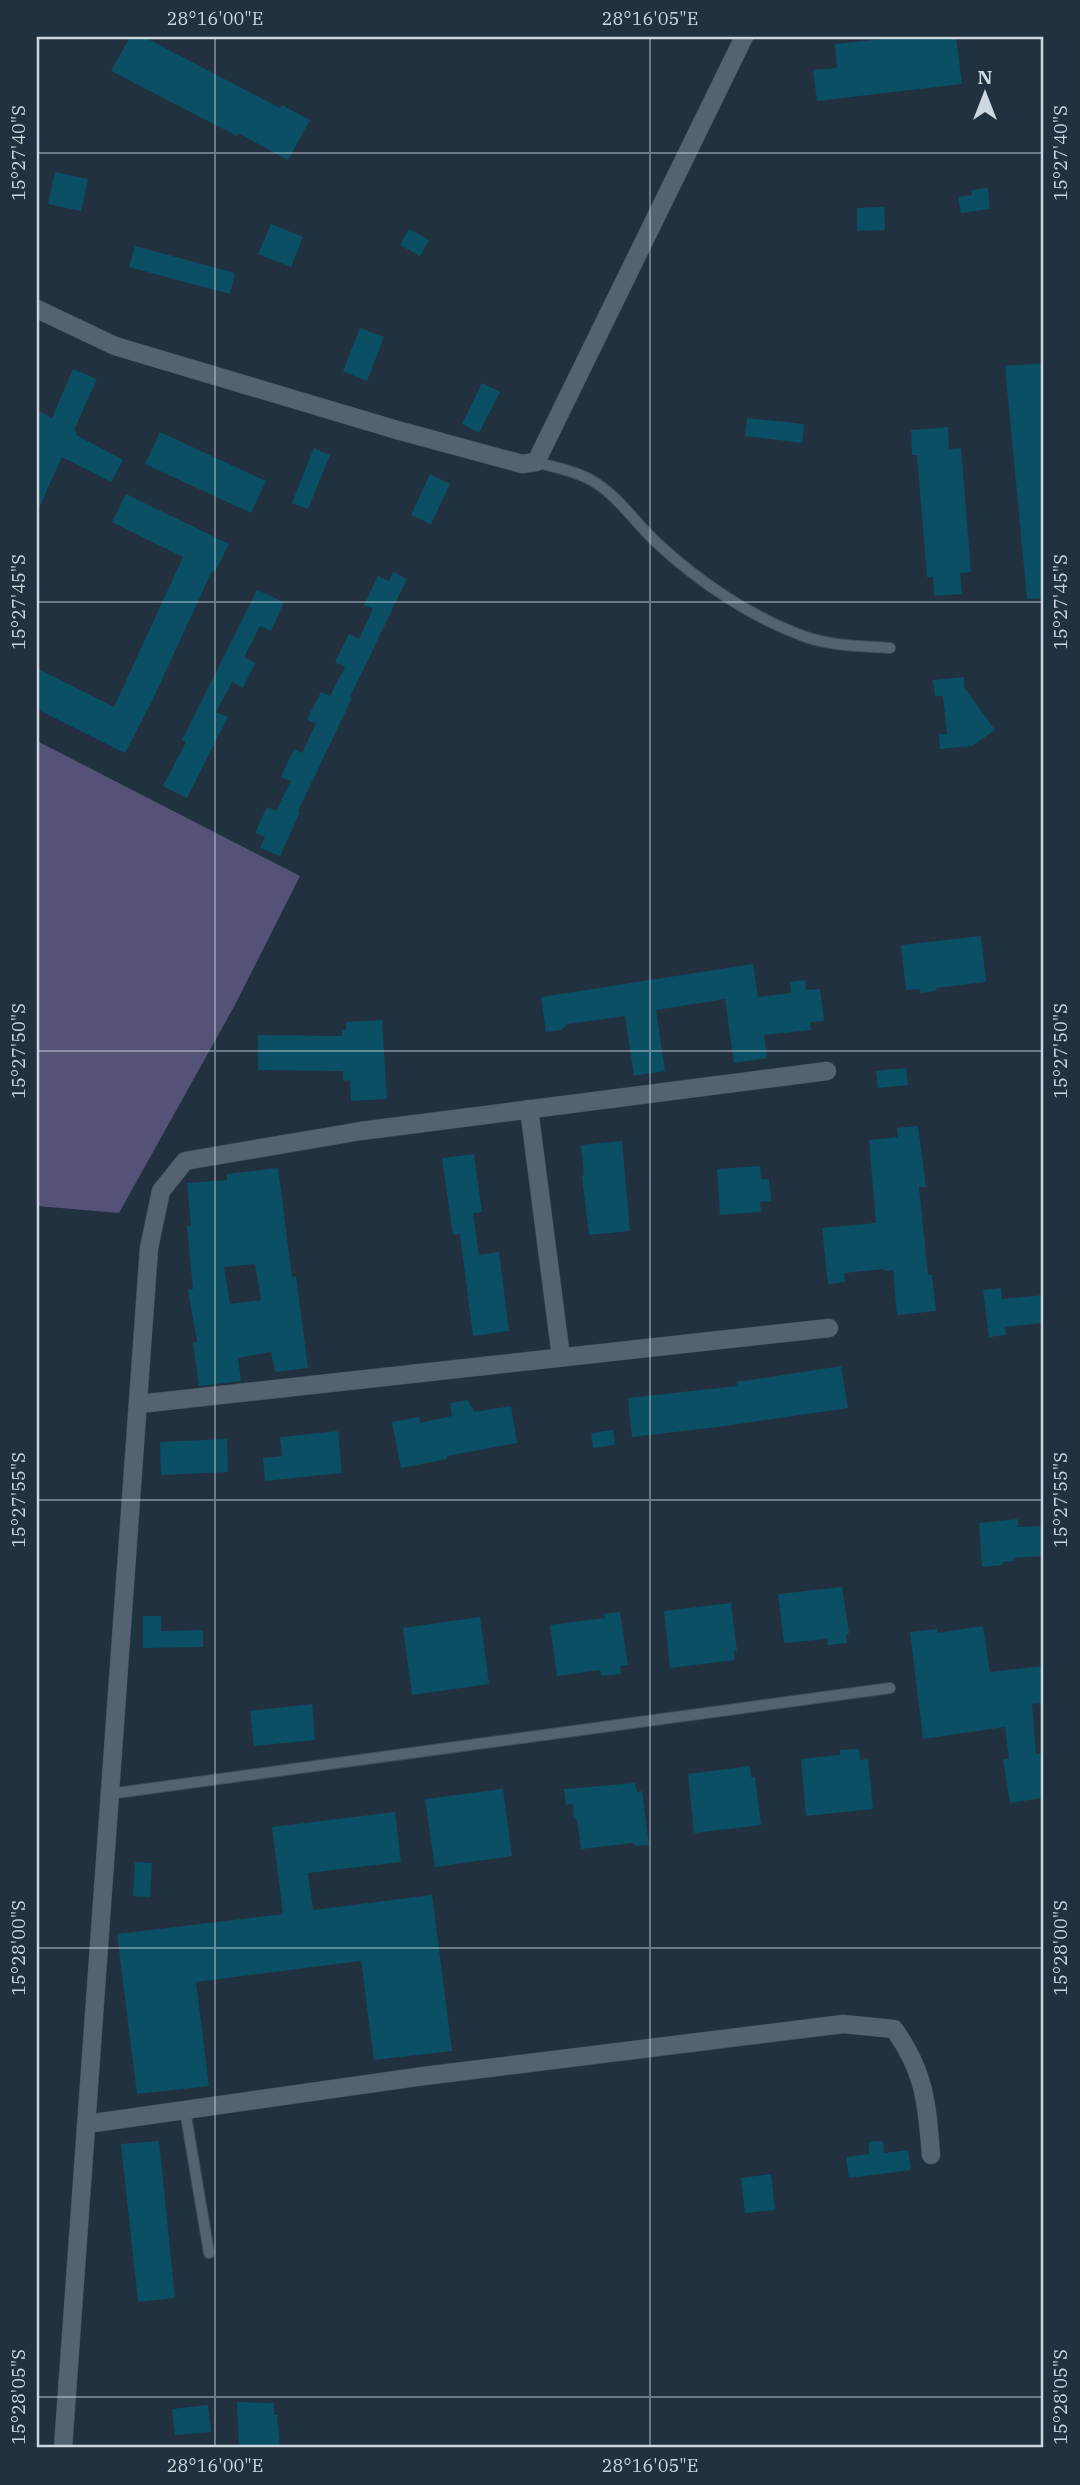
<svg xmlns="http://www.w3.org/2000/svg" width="1080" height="2485" font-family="'IBM Plex Serif',serif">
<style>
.green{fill:#555278}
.building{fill:#0a4f64;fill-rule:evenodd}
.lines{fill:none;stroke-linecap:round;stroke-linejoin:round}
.lane-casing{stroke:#414e59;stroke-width:12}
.street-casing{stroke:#414e59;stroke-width:19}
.lane{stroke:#536372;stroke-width:10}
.street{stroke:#536372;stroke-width:18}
.ticks{fill:none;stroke:#cdd7e0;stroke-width:2;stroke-opacity:0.45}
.neatline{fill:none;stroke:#cdd7e0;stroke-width:2.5}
.ticks-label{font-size:18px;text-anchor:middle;fill:#cdd7e0}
</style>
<rect width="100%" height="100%" fill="#22313f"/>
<path class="green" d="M37,741L300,876L236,1003L119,1213L37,1206Z"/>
<g class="building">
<path d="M130,37H144L280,108L282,105L310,120L288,160L238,133L237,136L111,71Z"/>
<path d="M902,37H956L962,84L817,101L813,70L837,68L835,44Z"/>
<path d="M55,172L88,179L81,211L48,204Z"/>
<path d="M988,188L990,209L961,213L958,197L972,195L971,190Z"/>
<path d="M884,207L885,230L857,231V208Z"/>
<path d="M271,224L303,237L291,267L258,254Z"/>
<path d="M409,229L429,240L420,256L400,245Z"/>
<path d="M135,246L235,273L230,294L129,267Z"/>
<path d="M360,328L384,337L367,381L343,371Z"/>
<path d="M1043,363V598L1027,599L1005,366Z"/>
<path d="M73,369L97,379L74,430L77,432L76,435L123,460L111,482L62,457L37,512V410L52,418Z"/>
<path d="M482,383L500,392L479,433L462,424Z"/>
<path d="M747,418L804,424L802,443L745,436Z"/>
<path d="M948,427L949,449L961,448L971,572L960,573L962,594L934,596L933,577H927L917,455H912L911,430Z"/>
<path d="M160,432L266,481L251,513L145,464Z"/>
<path d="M314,448L330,455L308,509L292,503Z"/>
<path d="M430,474L450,484L431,524L411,515Z"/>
<path d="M126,494L229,544L215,572L212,571L153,699L125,753L37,709V668L114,707L183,557L112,522Z"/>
<path d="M393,572L407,579L350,697L352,698L298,811L300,812L280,856L260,848L265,837L255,833L267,807L276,811L291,781L281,777L294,749L302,753L316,724L307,719L321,692L330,696L345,667L335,662L349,634L359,639L373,609L364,605L378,576L389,581Z"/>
<path d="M257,590L284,602L271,631L260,626L244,657L255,663L243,688L232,682L216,712L228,717L187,798L163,786L186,742L182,740Z"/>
<path d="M964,677V687L995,730L972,746L940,749L939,734H947L943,696H935L933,680Z"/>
<path d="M981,936L986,982L936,988V991L920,993V989L906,990L901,945Z"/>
<path d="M753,964L758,997L791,993L790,982L805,980L806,990L820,989L824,1021L810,1022L811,1030L764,1035L767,1058L734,1063L725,999L656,1010L665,1071L634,1076L625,1016L568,1024L561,1030L546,1032L541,997Z"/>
<path d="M382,1020L387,1099L351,1101L350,1080L343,1081V1071L258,1070V1035L342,1036V1030H346V1022Z"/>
<path d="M906,1068L908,1085L878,1088L876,1071Z"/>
<path d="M918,1126L926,1187H919L928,1275H932L936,1311L897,1315L893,1270L885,1271L884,1269L844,1273L845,1282L828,1284L822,1228L876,1223L869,1140L898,1137L897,1128Z"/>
<path d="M622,1141L630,1231L589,1235L582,1176L584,1175L581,1145Z"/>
<path d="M474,1154L482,1212L473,1213L479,1255L499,1252L509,1331L473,1336L460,1234L453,1235L442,1158Z"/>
<path d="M760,1166L761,1179H769L771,1201L760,1202L761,1212L720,1215L717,1169Z"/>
<path d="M278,1168L292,1277L296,1276L308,1368L275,1372L271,1352L238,1358L241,1381L199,1386L193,1343L197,1342L188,1290L193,1289L187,1226H191L187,1183L227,1180V1174ZM255,1264L261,1300L230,1304L224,1267Z"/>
<path d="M1001,1288L1002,1299L1043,1295V1323L1005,1327L1006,1335L989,1337L983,1290Z"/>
<path d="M841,1366L848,1408L718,1427L632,1437L628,1398L737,1386V1382Z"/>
<path d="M468,1400L474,1412L511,1406L517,1443L447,1456V1459L401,1468L392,1422L419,1417L420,1423L452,1416L450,1403Z"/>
<path d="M613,1430L615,1445L593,1448L591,1433Z"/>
<path d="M338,1431L342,1473L265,1481L263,1458L282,1456L280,1437Z"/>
<path d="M227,1439L228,1472L161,1475L160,1442Z"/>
<path d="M1018,1519V1527L1043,1526V1556L1013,1558L1014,1561L1003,1562V1565L982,1567L979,1523Z"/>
<path d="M842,1587L849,1633L846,1636L847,1643L828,1645L827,1639L784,1643L778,1594Z"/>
<path d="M731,1603L737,1651H734V1660L670,1668L664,1611Z"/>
<path d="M620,1612L628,1665L620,1666L621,1674L601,1676L600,1670L557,1676L550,1625L605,1618L604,1614Z"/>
<path d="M143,1616H161V1631L203,1630V1647L143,1648Z"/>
<path d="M480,1617L489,1684L412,1695L403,1628Z"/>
<path d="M983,1626L990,1672L1043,1666V1703L1032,1704L1036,1754L1043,1753V1798L1010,1803L1003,1759H1009L1005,1727L923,1739L910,1632L937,1629V1633Z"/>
<path d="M312,1704L315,1740L254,1746L250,1711Z"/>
<path d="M859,1749L860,1760L868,1759L873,1809L806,1816L801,1759L840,1755V1750Z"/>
<path d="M750,1766L751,1777H755L761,1825L694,1833L688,1774Z"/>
<path d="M635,1783L637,1792L642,1791L649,1845L635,1846L634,1843L581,1849L577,1819H574L573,1804L566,1805L564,1789Z"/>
<path d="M503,1789L512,1856L435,1867L425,1799Z"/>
<path d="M395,1812L401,1862L308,1873L313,1910L432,1895L452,2051L374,2060L361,1961L196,1982L209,2086L137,2094L117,1934L283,1914L272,1827Z"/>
<path d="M135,1862L152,1863L150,1897L133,1896Z"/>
<path d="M159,2141L175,2298L138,2302L121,2144Z"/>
<path d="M883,2141L884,2153L908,2150L911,2170L849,2178L846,2157L869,2154V2142Z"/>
<path d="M771,2174L775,2210L745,2213L741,2178Z"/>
<path d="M237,2402L274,2403V2415H277L280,2448H239Z"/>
<path d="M208,2405L211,2432L175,2435L172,2409Z"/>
</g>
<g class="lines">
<defs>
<g id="lane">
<path d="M536,462C553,467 576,471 591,480C618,495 635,523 657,543C699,582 752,618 806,637C831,646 863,646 890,648"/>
<path d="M109,1794L890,1688"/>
<path d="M185,2110L209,2253"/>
</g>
<g id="street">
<path d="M37,309L115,346L397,430L522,464L536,462L744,37"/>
<path d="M529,1109L561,1357"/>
<path d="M139,1404L829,1328"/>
<path d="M87,2124L424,2076L843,2024L894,2029C925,2072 927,2104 931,2155"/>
<path d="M63,2448L149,1248L161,1191L185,1161L361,1131L827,1071"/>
</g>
</defs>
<use href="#lane" class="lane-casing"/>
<use href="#street" class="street-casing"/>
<use href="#lane" class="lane"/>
<use href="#street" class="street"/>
</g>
<path class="ticks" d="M215,37V2448M650,37V2448M37,153H1043M37,602H1043M37,1051H1043M37,1500H1043M37,1948H1043M37,2397H1043"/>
<rect width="1080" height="2485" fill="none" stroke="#22313f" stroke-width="77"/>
<g transform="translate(985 94)" stroke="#22313f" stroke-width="5" paint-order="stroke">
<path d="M0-5L12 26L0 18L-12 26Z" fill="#cdd7e0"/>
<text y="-10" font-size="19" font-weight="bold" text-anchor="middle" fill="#cdd7e0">N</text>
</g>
<rect x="38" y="38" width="1004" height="2408" class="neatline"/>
<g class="ticks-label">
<text x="215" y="25">28°16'00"E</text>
<text x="650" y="25">28°16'05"E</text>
<text transform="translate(19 153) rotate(-90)" y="6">15°27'40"S</text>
<text transform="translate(1061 153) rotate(-90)" y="6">15°27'40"S</text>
<text transform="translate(19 602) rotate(-90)" y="6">15°27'45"S</text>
<text transform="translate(1061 602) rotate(-90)" y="6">15°27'45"S</text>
<text transform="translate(19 1051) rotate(-90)" y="6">15°27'50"S</text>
<text transform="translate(1061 1051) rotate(-90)" y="6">15°27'50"S</text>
<text transform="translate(19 1500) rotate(-90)" y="6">15°27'55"S</text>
<text transform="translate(1061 1500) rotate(-90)" y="6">15°27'55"S</text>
<text transform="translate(19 1948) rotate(-90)" y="6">15°28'00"S</text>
<text transform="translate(1061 1948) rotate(-90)" y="6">15°28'00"S</text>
<text transform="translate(19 2397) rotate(-90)" y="6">15°28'05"S</text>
<text transform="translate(1061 2397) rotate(-90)" y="6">15°28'05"S</text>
<text x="215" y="2472">28°16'00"E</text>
<text x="650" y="2472">28°16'05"E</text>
</g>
</svg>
